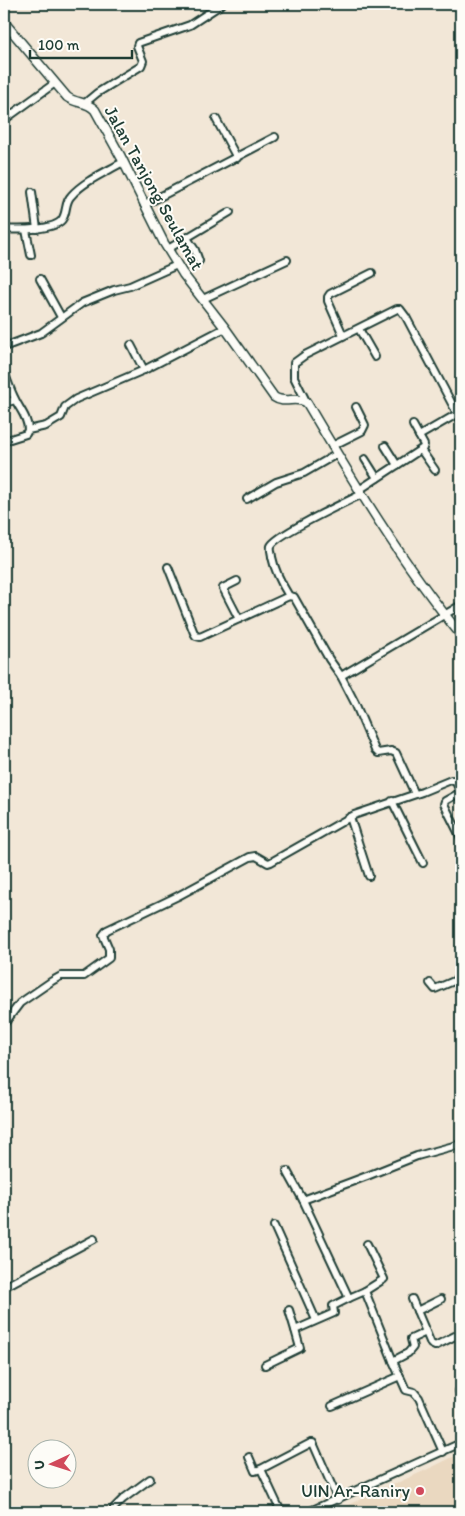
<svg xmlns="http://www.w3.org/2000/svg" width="465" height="1516" font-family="Itim,sans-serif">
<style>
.built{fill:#ead8c0}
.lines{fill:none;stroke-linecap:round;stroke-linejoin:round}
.minor-casing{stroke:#1f3d34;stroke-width:10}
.tertiary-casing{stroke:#1f3d34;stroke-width:11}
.minor{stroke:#fdfcf7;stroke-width:6}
.tertiary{stroke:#fdfcf7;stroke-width:8}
.poi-dot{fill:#d1495b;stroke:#fdfcf7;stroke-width:2}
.labels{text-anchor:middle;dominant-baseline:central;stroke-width:4;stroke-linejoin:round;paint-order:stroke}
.street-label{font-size:18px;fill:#1f3d34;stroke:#fdfcf7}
.poi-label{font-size:18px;fill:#1f3d34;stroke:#fdfcf7;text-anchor:end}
</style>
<rect width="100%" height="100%" fill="#f2e7d7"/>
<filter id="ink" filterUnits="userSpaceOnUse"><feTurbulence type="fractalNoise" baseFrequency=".02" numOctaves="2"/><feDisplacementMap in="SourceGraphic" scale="10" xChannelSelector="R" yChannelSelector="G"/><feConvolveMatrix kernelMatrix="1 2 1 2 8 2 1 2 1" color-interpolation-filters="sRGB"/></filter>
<g filter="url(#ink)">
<path class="built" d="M461,1453V1512H332L426,1470Z"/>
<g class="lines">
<defs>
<g id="minor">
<path d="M85,103L97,93L141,66L143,61L137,46L138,43L190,25L222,4"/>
<path d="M216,119L237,158"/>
<path d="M4,120L55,83"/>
<path d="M32,192L37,229"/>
<path d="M144,205L275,137"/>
<path d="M4,229C16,230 57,231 63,218C67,211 65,202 71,196C84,181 106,172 123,162"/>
<path d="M26,230L31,255"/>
<path d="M187,238L195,250L199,261"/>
<path d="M168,249L230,212"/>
<path d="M40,279L61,317"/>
<path d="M203,299L287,260"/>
<path d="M359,329L375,357"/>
<path d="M343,335L328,301V297L330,294L372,273"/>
<path d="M131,345L144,370"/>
<path d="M4,347L41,333L82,303L114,290L130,286L177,265"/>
<path d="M4,371C7,380 10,389 14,397C19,409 28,417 28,430"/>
<path d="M4,403L15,400"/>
<path d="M307,403L294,377V363L305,355L397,309H400L406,317L460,419H461"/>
<path d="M419,436L457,414"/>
<path d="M4,441L26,434L28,430L46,426L61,417L65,407L76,399L144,370L225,328"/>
<path d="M332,446L362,431L365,425L356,407"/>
<path d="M385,446L397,465"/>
<path d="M421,450L435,470"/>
<path d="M365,459L377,478"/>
<path d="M359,490L423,448L424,445L413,425"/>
<path d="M247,499L276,482L304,473L337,454"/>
<path d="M168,567L194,633L196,636L200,637L289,596L294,597L329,659L341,676L355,703L375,750L378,753L391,751L396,753L415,794"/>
<path d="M237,581L223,588L239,619"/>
<path d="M289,596C281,583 275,572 272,557C272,554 270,549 271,546C275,535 348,501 362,494"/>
<path d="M341,676L461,605"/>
<path d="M392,801L423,863"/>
<path d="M350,817L369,876"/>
<path d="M461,838L444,804L445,801L461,792"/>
<path d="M430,983L435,989L461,978"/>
<path d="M4,1024L20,1003L52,981L61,976H84L109,958V949L103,935L107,930L178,896L250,857L256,856L268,863L271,862L354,815L422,792L451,780L456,782L461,794"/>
<path d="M287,1171L303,1200L349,1298L365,1291L393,1361"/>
<path d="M303,1200L367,1176L417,1156L461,1144"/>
<path d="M274,1226L316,1320"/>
<path d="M4,1287L94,1239"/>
<path d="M365,1291L384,1279L367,1244"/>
<path d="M412,1299L426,1332"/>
<path d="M289,1310L295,1330"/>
<path d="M417,1311L441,1299"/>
<path d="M265,1365L300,1348L295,1330L334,1313L333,1306L349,1298"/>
<path d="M461,1387L459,1391L461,1398"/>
<path d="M332,1406L400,1376"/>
<path d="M443,1452L419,1398L414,1392L406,1390L393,1361L408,1353L413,1347L411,1339L426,1332L431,1344L435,1346L461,1333"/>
<path d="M249,1457L255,1471L261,1469L281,1512"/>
<path d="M261,1469L311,1443H313L338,1500"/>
<path d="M114,1508L123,1499L150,1479"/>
<path d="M308,1512L461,1443"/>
</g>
<path id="tertiary" d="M4,22L67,97C76,104 87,101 95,110L121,157L164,243L183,274L225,328L274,397C285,405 296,395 307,403C354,483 402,563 461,635"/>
</defs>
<use href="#minor" class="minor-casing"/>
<use href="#tertiary" class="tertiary-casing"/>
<use href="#minor" class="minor"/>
<use href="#tertiary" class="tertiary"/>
</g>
</g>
<circle class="poi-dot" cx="420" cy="1491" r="5"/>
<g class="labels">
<g class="street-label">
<text transform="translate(154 188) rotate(61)">Jalan Tanjong Seulamat</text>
</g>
<g class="poi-label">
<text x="410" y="1491">UIN Ar-Raniry</text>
</g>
</g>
<rect width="465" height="1516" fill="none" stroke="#fdfcf7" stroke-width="20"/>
<rect x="10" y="10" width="445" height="1496" fill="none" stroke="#1f3d34" stroke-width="2" filter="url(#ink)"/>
<g transform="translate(52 1464) rotate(266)"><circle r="24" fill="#fdfcf7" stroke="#a4b0a9"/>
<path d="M0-4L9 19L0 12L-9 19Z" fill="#d1495b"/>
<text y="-8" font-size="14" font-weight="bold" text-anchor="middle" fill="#1f3d34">U</text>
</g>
<path d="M30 50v8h102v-8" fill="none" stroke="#1f3d34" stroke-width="2.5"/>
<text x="38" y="50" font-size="15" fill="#1f3d34" stroke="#fdfcf7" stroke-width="4" paint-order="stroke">100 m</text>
</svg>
